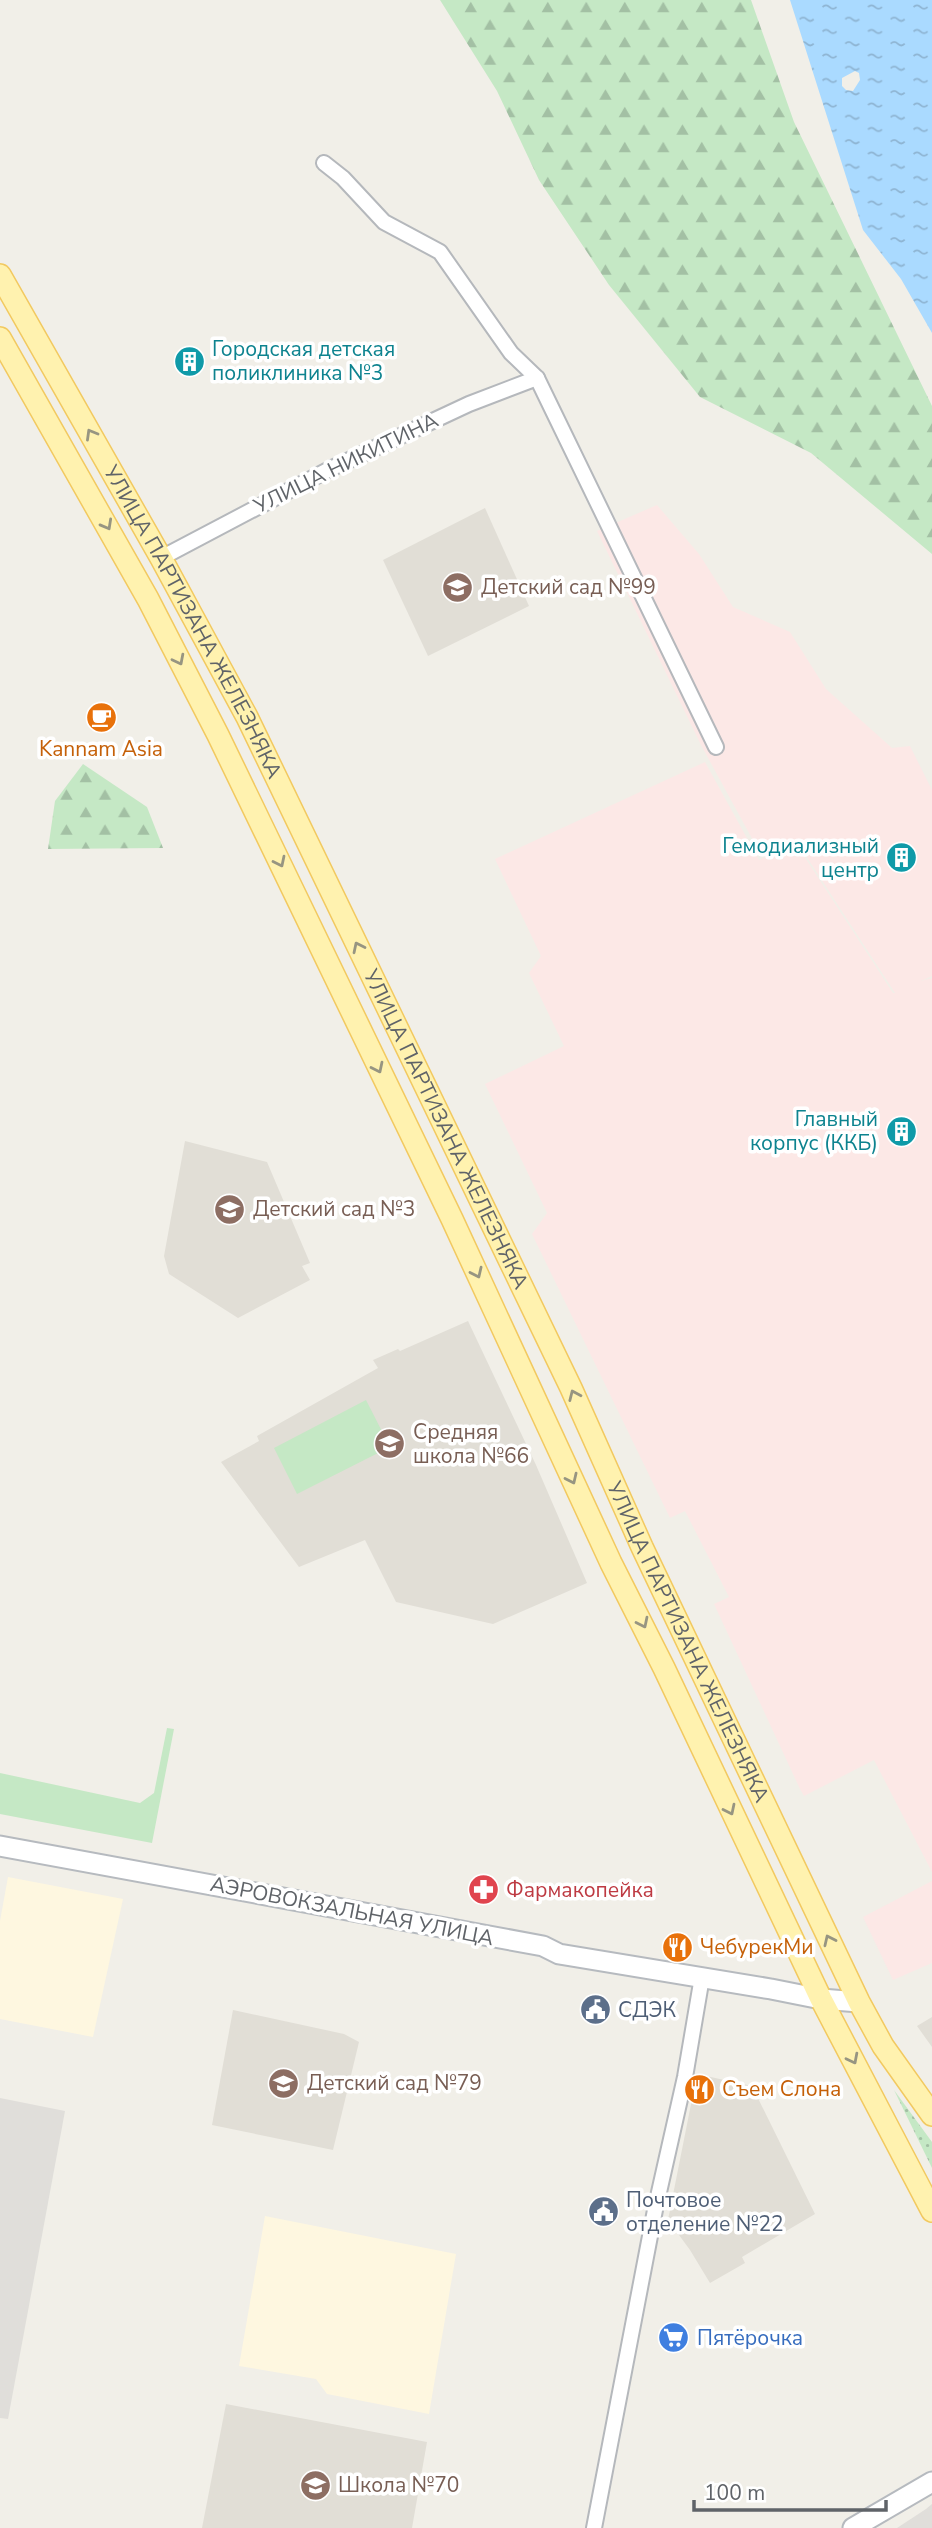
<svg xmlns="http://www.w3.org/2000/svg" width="932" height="2528" font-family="'Nunito Sans',sans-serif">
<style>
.commercial{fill:#fef7e0}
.industrial{fill:#e0deda}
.education{fill:#e1ded6}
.medical{fill:#fce8e6}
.grass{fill:url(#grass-dots)}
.forest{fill:url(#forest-firs)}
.green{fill:#c5e8c5}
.water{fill:url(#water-ripples);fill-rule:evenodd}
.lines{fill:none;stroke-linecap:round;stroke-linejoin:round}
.street-casing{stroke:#b5b8bc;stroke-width:18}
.secondary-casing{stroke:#b6babf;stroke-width:23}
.primary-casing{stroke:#f2c960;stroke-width:24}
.street{stroke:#fff;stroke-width:14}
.secondary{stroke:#fff;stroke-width:19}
.primary{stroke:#fff2af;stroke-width:21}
.oneway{stroke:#979581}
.labels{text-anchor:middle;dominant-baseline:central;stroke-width:7;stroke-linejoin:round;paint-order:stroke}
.culture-label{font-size:21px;fill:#0d838f;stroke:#fff;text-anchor:end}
.street-label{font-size:21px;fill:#5f6368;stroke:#fff}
.education-label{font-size:21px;fill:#785e54;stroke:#fff;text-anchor:start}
.food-label{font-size:21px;fill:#c56008;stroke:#fff;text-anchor:start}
.health-label{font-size:21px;fill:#be3a42;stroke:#fff;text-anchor:start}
.service-label{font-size:21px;fill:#4e5e75;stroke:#fff;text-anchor:start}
.shop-label{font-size:21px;fill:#366cbe;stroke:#fff;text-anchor:start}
</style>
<defs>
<pattern id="grass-dots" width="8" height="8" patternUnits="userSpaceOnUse" patternTransform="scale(1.75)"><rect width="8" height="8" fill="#c5e8c5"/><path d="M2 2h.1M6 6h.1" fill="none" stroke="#a3c0a4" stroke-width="1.8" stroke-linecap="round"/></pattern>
<pattern id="forest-firs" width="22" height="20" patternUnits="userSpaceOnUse" patternTransform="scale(1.75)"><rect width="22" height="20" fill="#c5e8c5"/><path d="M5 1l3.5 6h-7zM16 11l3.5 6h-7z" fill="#a3c0a4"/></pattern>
<pattern id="water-ripples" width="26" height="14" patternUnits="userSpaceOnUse" patternTransform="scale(1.75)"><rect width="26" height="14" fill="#aadaff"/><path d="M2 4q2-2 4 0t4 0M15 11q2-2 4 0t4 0" fill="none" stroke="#8eb4d2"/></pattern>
</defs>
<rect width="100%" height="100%" fill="#f1efe8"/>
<g class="commercial">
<path d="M8,1877L123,1899L93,2037L0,2019V1921Z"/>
<path d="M265,2216L456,2254L429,2414L327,2394L316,2379L239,2366Z"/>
</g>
<g class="industrial">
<path d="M0,2098L65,2111L8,2419L0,2418Z"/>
<path d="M932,2504V2528H897L926,2509Z"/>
</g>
<g class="education">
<path d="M485,508L529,606L428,656L383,560Z"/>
<path d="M185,1141L267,1162L310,1263L302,1266L310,1280L238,1318L169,1274L164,1256Z"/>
<path d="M468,1321L536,1465L587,1583L493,1624L396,1602L365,1540L299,1567L221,1462L259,1441L257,1436L378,1368L373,1360L398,1349L400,1351Z"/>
<path d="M233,2010L344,2034L359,2042L333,2150L212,2125Z"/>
<path d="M932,2017V2047L917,2026Z"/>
<path d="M706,2076L752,2086L815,2214L742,2257L745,2263L710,2283L690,2250L668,2220L695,2084L704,2085Z"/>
<path d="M226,2404L427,2442L412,2528H202Z"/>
</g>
<g class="medical">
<path d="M657,505L699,554L733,607L790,632L826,689L892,748L910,746L932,790V976L921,981L932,978V1872L874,1760L804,1796L800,1789L714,1604L729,1597L685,1511L670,1518L532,1234L547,1213L485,1084L564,1046L529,973L541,956L495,859L705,762L759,860L795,842L893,993H895L795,839L761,855L701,745L597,531Z"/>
<path d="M932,1881V1963L893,1980L863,1917Z"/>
</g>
<path class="grass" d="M894,2090L932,2142V2168Z"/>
<g class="forest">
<path d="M440,0H751L794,122L932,406V554L811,453L700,397L609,285L539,180L497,91Z"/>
<path d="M83,764L147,807L163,848L48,849L55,801Z"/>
</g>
<g class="green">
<path d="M366,1400L390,1447L297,1494L274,1448Z"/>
<path d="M167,1728L174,1729L152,1843L0,1814V1773L140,1803L154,1793Z"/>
</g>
<path class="water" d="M790,0H932V333L901,279L863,230ZM855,71L859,73L860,80L853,91L846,90L842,86V78Z"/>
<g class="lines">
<defs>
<g id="street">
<path d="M324,163L343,178L384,222L440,252L511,353L537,378L716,747"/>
<path d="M161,558L328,470L469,404L537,378"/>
<path d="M594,2528L655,2210L685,2077L702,1977"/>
</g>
<g id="secondary">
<path d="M0,1846L543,1946L559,1954L771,1989L821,1999L859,2002"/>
<path d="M853,2528L932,2482"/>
</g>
<g id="primary">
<path id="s1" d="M0,275L161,558L247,717L571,1388L642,1547L859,2002L883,2046L932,2115"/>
<path d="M0,338L148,599L218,735L452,1219L611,1563L664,1668L821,1999L932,2211"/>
</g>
</defs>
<use href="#street" class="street-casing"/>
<use href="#secondary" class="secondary-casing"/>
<use href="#primary" class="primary-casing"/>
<use href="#street" class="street"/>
<use href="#secondary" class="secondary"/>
<use href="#primary" class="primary"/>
</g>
<defs><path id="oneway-chevron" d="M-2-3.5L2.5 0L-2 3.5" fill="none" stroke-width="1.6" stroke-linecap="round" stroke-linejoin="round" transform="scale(1.75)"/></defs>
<g class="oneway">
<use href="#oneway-chevron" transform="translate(91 434) rotate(-120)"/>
<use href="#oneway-chevron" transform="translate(107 525) rotate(61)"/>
<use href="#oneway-chevron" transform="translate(179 660) rotate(63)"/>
<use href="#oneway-chevron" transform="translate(280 862) rotate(64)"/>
<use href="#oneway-chevron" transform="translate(358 947) rotate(-116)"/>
<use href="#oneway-chevron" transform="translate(378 1068) rotate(64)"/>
<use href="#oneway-chevron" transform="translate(477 1273) rotate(65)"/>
<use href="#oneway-chevron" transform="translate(574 1395) rotate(-114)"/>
<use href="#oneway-chevron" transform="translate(572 1479) rotate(65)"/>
<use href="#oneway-chevron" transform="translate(643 1623) rotate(64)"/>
<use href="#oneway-chevron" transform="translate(730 1810) rotate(64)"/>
<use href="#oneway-chevron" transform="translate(829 1940) rotate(-115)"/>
<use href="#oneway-chevron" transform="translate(853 2059) rotate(63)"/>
</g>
<defs>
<symbol id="building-disc" viewBox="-11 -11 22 22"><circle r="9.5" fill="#0f9aa8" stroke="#fff"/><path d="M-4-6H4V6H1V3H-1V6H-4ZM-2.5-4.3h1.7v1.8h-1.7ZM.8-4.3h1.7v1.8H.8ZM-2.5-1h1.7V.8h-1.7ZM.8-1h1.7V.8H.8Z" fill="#fff"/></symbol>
<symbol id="school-disc" viewBox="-11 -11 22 22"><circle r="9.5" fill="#8d6e63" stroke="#fff"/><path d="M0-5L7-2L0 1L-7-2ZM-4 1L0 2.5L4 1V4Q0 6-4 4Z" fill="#fff"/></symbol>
<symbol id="cafe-disc" viewBox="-11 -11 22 22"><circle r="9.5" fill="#e8710a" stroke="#fff"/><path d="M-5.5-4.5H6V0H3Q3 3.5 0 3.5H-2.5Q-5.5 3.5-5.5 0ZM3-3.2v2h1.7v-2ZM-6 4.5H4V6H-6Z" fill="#fff"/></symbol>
<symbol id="pharmacy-disc" viewBox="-11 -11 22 22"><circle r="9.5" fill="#e0444e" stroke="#fff"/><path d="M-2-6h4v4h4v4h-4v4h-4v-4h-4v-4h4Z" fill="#fff"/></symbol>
<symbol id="restaurant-disc" viewBox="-11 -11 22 22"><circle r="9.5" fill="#e8710a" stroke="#fff"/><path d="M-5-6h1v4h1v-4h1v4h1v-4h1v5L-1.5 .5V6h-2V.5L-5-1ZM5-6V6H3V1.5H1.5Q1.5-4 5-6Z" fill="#fff"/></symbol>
<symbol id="civic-disc" viewBox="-11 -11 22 22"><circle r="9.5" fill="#5c6f8a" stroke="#fff"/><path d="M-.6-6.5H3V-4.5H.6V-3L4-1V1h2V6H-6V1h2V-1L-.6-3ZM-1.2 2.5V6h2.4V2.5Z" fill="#fff"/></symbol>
<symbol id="supermarket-disc" viewBox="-11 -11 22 22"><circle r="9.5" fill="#3f7fe0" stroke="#fff"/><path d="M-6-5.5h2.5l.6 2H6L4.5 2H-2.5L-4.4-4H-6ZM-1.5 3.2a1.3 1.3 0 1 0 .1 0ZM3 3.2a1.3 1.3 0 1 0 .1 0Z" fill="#fff"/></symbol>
</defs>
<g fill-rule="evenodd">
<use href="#building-disc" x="172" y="344" width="35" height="35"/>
<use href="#school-disc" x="440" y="570" width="35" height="35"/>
<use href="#cafe-disc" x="84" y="700" width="35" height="35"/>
<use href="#building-disc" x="884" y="840" width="35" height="35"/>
<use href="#building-disc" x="884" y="1114" width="35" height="35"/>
<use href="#school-disc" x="212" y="1192" width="35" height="35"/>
<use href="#school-disc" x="372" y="1426" width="35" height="35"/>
<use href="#pharmacy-disc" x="466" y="1872" width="35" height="35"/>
<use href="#restaurant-disc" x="660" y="1930" width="35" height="35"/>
<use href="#civic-disc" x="578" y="1992" width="35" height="35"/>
<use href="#school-disc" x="266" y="2066" width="35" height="35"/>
<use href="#restaurant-disc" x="682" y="2072" width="35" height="35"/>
<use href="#civic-disc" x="586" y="2194" width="35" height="35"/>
<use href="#supermarket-disc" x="656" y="2320" width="35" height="35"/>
<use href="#school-disc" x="298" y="2468" width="35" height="35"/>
</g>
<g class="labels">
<g class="culture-label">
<text x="212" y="349" text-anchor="start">Городская детская<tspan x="212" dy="24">поликлиника №3</tspan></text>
<text x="879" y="846">Гемодиализный<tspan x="879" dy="24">центр</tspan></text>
<text x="878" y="1119">Главный<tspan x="878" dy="24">корпус (ККБ)</tspan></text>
</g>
<g class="street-label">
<text transform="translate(346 463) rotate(-26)">УЛИЦА НИКИТИНА</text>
<text stroke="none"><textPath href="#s1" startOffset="397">УЛИЦА ПАРТИЗАНА ЖЕЛЕЗНЯКА</textPath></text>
<text stroke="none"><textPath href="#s1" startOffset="964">УЛИЦА ПАРТИЗАНА ЖЕЛЕЗНЯКА</textPath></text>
<text stroke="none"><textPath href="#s1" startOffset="1531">УЛИЦА ПАРТИЗАНА ЖЕЛЕЗНЯКА</textPath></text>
<text transform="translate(352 1911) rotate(11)">АЭРОВОКЗАЛЬНАЯ УЛИЦА</text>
</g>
<g class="education-label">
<text x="481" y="587">Детский сад №99</text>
<text x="253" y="1209">Детский сад №3</text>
<text x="413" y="1432">Средняя<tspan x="413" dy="24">школа №66</tspan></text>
<text x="307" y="2083">Детский сад №79</text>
<text x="338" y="2485">Школа №70</text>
</g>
<g class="food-label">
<text x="101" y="749" text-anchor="middle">Kannam Asia</text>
<text x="700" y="1947">ЧебурекМи</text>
<text x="722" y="2089">Съем Слона</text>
</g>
<g class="health-label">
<text x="506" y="1890">Фармакопейка</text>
</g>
<g class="service-label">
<text x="618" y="2010">СДЭК</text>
<text x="626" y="2200">Почтовое<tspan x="626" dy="24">отделение №22</tspan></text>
</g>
<g class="shop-label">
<text x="697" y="2338">Пятёрочка</text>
</g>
</g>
<path d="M694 2500v10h192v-10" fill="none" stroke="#5f6368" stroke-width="3.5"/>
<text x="704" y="2500" font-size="21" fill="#5f6368" stroke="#ffffff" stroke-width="5" paint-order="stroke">100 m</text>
</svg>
